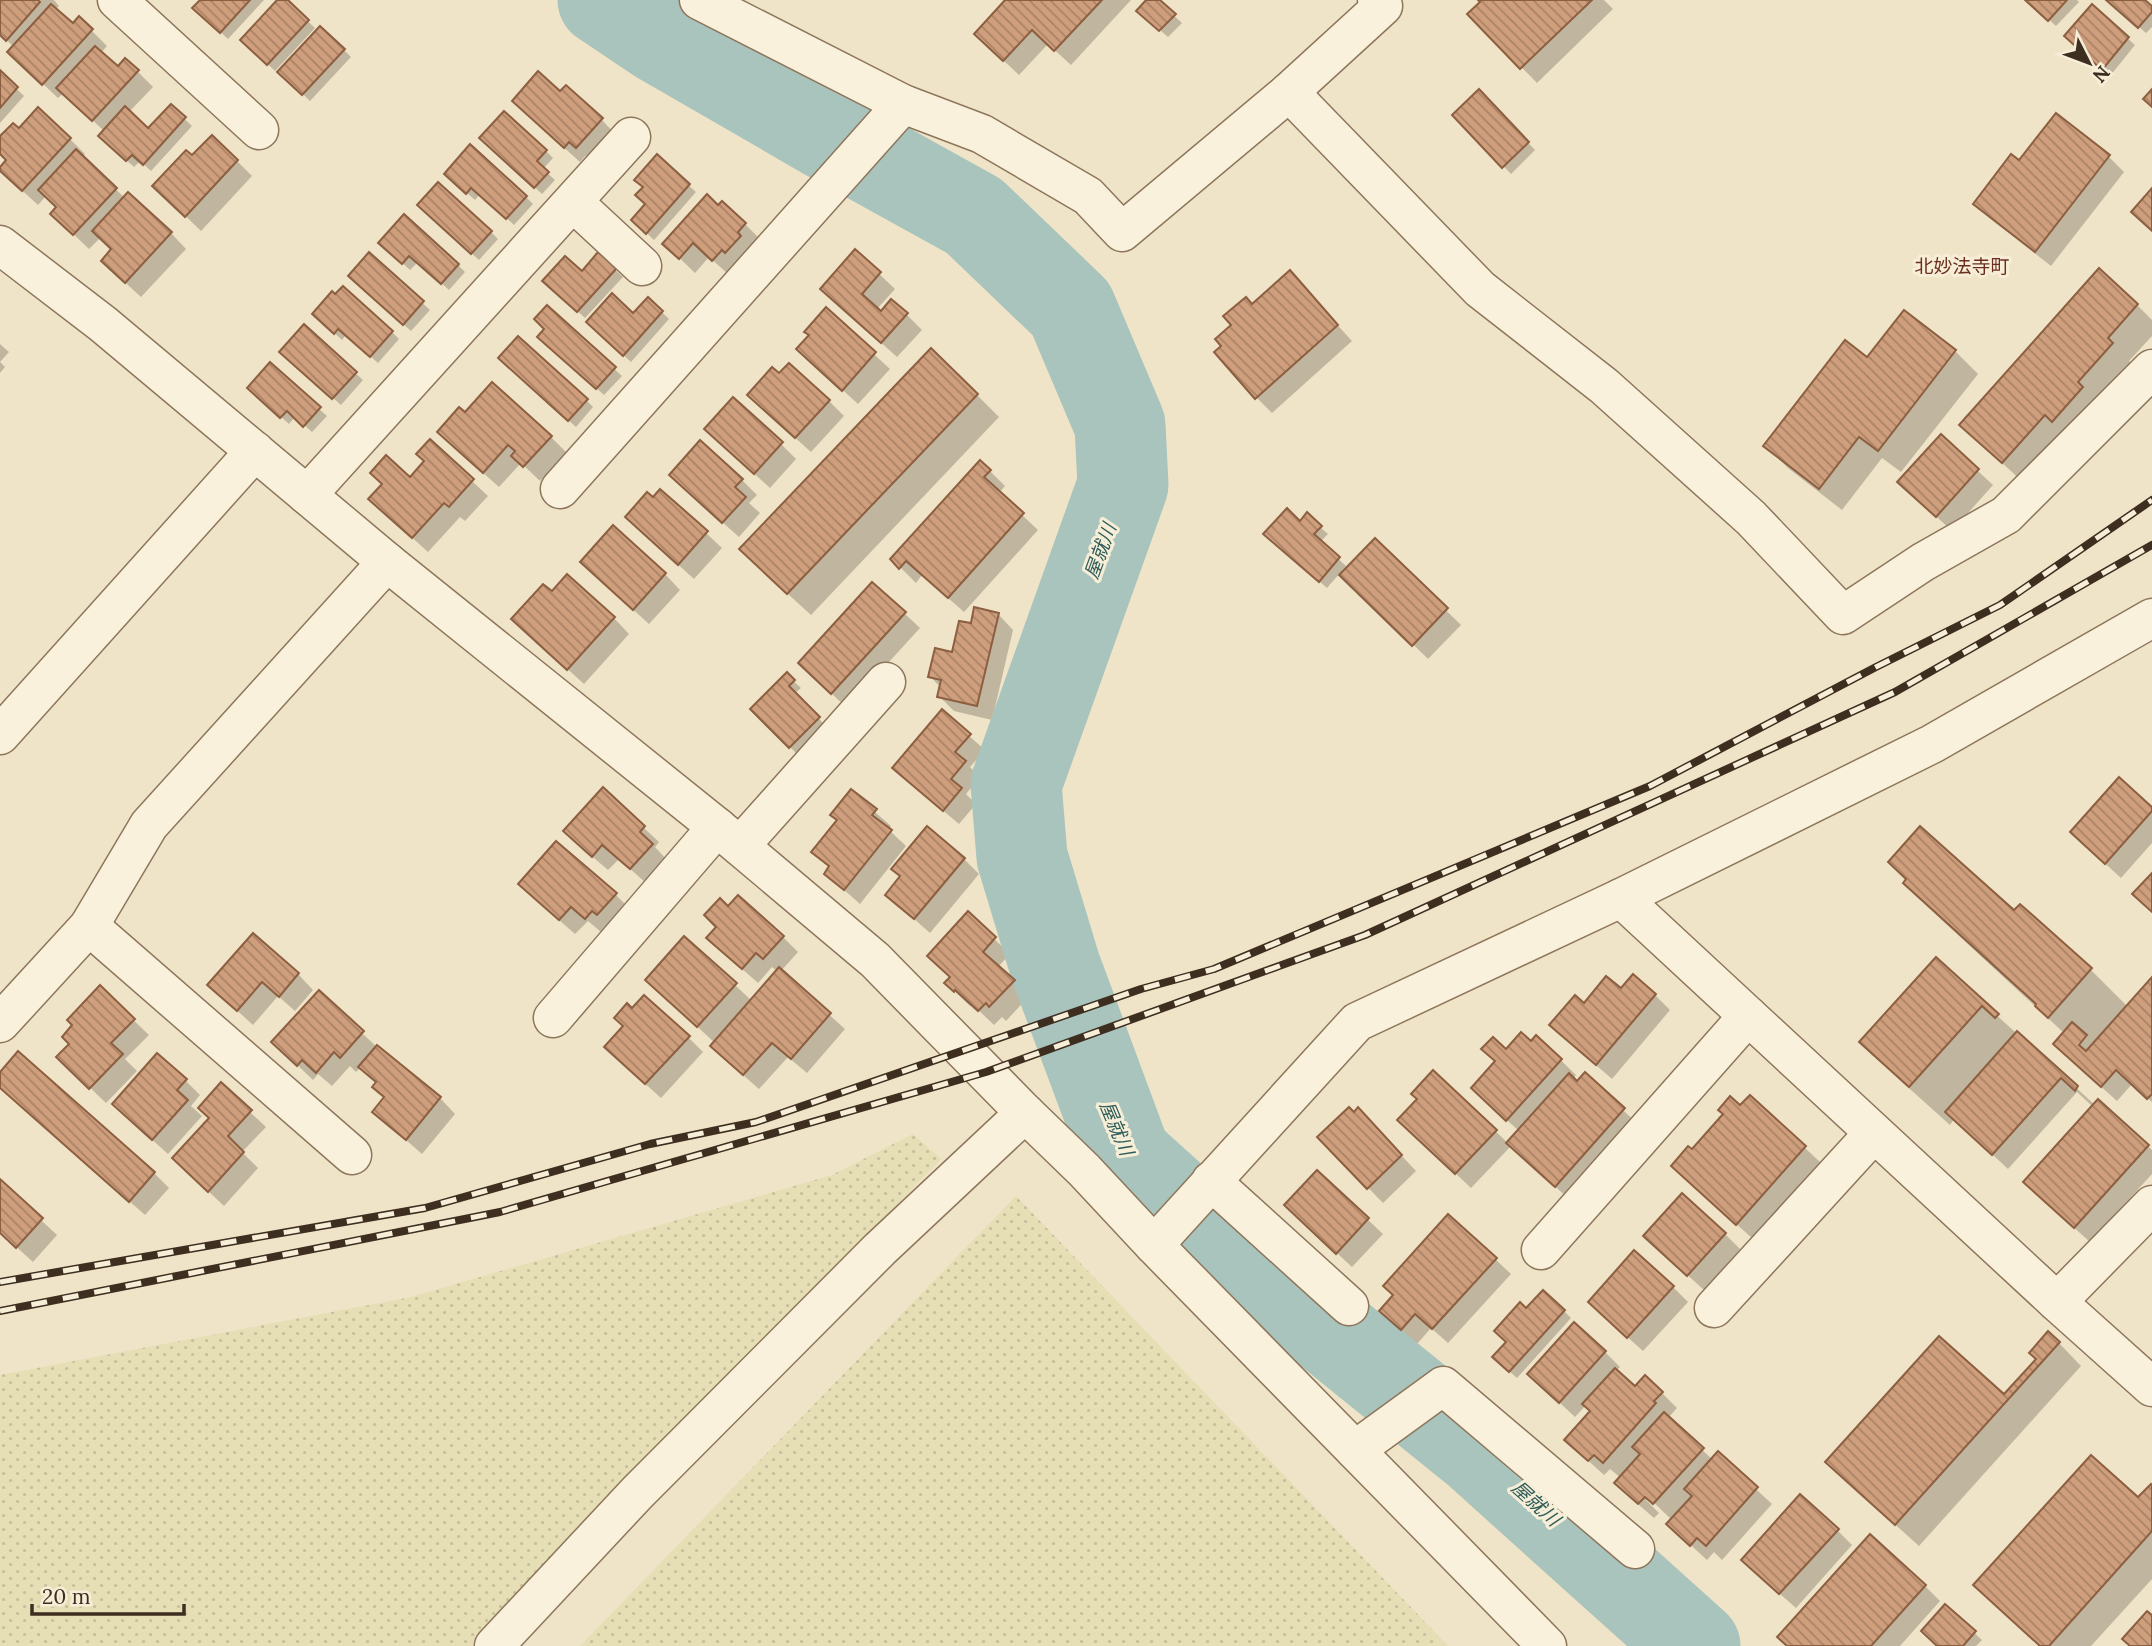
<svg xmlns="http://www.w3.org/2000/svg" width="2152" height="1646" font-family="Lora,'Noto Sans JP',serif">
<style>
.farmland{fill:url(#farmland-dots)}
.shadow{fill:#0003}
.lines{fill:none;stroke-linecap:round;stroke-linejoin:round}
.river{stroke:#a9c4bc;stroke-width:91}
.building{fill:url(#building-back-hatch);stroke:#8d5f41;stroke-width:2}
.minor-casing{stroke:#8d765c;stroke-width:41}
.tertiary-casing{stroke:#8d765c;stroke-width:41}
.minor{stroke:#faf1dc;stroke-width:38}
.tertiary{stroke:#faf1dc;stroke-width:38}
.rail-casing{stroke:#3d2e20;stroke-width:8}
.rail{stroke:#f7eed8;stroke-width:5;stroke-dasharray:16;stroke-linecap:butt}
.labels{text-anchor:middle;dominant-baseline:central;stroke-width:6;stroke-linejoin:round;paint-order:stroke}
.neighbourhood-label{font-size:19px;fill:#6b2e1e;stroke:#f7eed8}
.water-label{font-size:19px;font-style:italic;fill:#2f5d5a;stroke:#f7eed8}
</style>
<defs>
<pattern id="farmland-dots" width="8" height="8" patternUnits="userSpaceOnUse" patternTransform="scale(1.75)"><rect width="8" height="8" fill="#e6deb5"/><path d="M2 2h.1M6 6h.1" fill="none" stroke="#c6bf9b" stroke-width="1.8" stroke-linecap="round"/></pattern>
<pattern id="building-back-hatch" width="6" height="6" patternUnits="userSpaceOnUse" patternTransform="scale(1.75)"><rect width="6" height="6" fill="#cf9f7d"/><path d="M-1 5l2 2M0 0l6 6M5-1l2 2" fill="none" stroke="#a98266"/></pattern>
</defs>
<rect width="100%" height="100%" fill="#f0e4c8"/>
<g class="farmland">
<path d="M913,1134L941,1159L472,1646H0V1375L411,1297L832,1175Z"/>
<path d="M1016,1196L1448,1646H580Z"/>
</g>
<g class="shadow">
<path d="M0,0H54L59,6L55,10L73,26L79,18L107,46L101,53L118,69L126,60L153,87L129,112L148,130L171,106L192,126L151,171L140,161L134,167L107,143L104,131L64,93L58,98L25,67L14,47L0,34Z"/>
<path d="M202,0H264L228,39L202,15Z"/>
<path d="M279,0H285L315,28L275,71L242,40Z"/>
<path d="M1007,0H1131L1071,65L1048,44L1019,75L991,49Z"/>
<path d="M1148,0H1157L1182,23L1168,37L1146,18Z"/>
<path d="M1481,0H1604L1613,9L1537,83L1469,14L1483,2Z"/>
<path d="M2027,0H2077L2079,2L2056,26Z"/>
<path d="M2108,0H2146L2144,2L2152,9V27L2146,33Z"/>
<path d="M2127,38L2135,45L2110,76L2073,43Z"/>
<path d="M344,50L351,57L310,101L287,79Z"/>
<path d="M0,73L24,96L0,123Z"/>
<path d="M1479,92L1535,150L1511,174L1455,116Z"/>
<path d="M560,94L601,119L616,135L592,162L585,156L580,162L529,116Z"/>
<path d="M2056,115L2109,157L2124,172L2051,266L1991,219L1976,204L2019,162Z"/>
<path d="M19,131L70,139L85,154L82,158L125,198L171,233L186,249L141,297L118,276L113,249L101,237L89,249L68,229L58,208L46,196L38,205L15,184L8,160L0,152V139Z"/>
<path d="M489,145L546,151L553,158L543,169L555,180L542,194Z"/>
<path d="M657,157L696,192L654,240L633,220L647,205L645,187Z"/>
<path d="M192,158L237,161L252,176L201,231L170,201Z"/>
<path d="M453,181L526,197L533,204L514,225L480,194L475,200Z"/>
<path d="M718,207L745,224L760,239L728,274L709,257L695,273L665,244Z"/>
<path d="M426,212L491,232L498,239L479,260Z"/>
<path d="M388,250L458,265L465,272L449,290L418,262L410,270Z"/>
<path d="M856,252L895,289L877,309L881,313L907,315L922,330L897,357L838,304Z"/>
<path d="M369,254L430,310L411,331L357,283Z"/>
<path d="M615,270L623,277L585,318L552,288L582,273Z"/>
<path d="M1290,273L1352,341L1272,413L1256,397L1224,346L1253,306Z"/>
<path d="M648,299L669,319L631,362L596,330L634,315Z"/>
<path d="M2137,305L2152,320V336L2129,361L2135,366L2025,484L1961,425Z"/>
<path d="M547,307L622,376L604,395L547,344Z"/>
<path d="M826,310L890,369L858,404L814,364L811,336Z"/>
<path d="M1905,312L1955,351L1978,374L1901,472L1882,458L1842,510L1788,468L1766,446L1868,359Z"/>
<path d="M321,321L392,332L399,339L378,363L346,335L342,340Z"/>
<path d="M304,327L363,380L341,405L289,359Z"/>
<path d="M0,344L9,352L0,362Z"/>
<path d="M0,362L5,367L0,373Z"/>
<path d="M508,366L586,400L593,407L576,427Z"/>
<path d="M256,395L319,409L327,416L312,432L295,417L289,424Z"/>
<path d="M977,395L999,417L811,615L764,572Z"/>
<path d="M829,401L844,416L811,452L764,410Z"/>
<path d="M465,414L551,437L566,452L540,481L521,463L499,487L454,447Z"/>
<path d="M1941,437L1993,485L1952,531L1915,497Z"/>
<path d="M430,442L488,496L465,521L460,517L428,552L386,514L410,479L426,461Z"/>
<path d="M721,444H781L796,459L770,488Z"/>
<path d="M990,471L1005,486L999,493L1038,530L964,612L922,575L916,583L892,559Z"/>
<path d="M742,480L757,495L749,503L760,513L739,537L686,490Z"/>
<path d="M661,491L722,548L694,579L642,532L653,500Z"/>
<path d="M1301,523L1320,527L1328,534L1320,542L1346,566L1327,588L1273,541Z"/>
<path d="M1375,541L1461,625L1428,659L1342,575Z"/>
<path d="M665,574L680,590L649,624L597,577Z"/>
<path d="M552,594L614,618L629,634L584,684L529,634Z"/>
<path d="M904,613L920,628L847,708L815,678Z"/>
<path d="M998,614L1013,630L992,720L954,711L939,696L941,688L930,676L954,654L972,625Z"/>
<path d="M787,675L801,688L794,694L826,726L797,754L752,709Z"/>
<path d="M942,712L985,750L970,767L980,777L966,794L976,804L959,824L910,783Z"/>
<path d="M603,790L659,842L655,847L667,860L646,883L619,859L608,870L580,846Z"/>
<path d="M851,791L891,826L888,829L906,846L860,904L826,874L830,868L813,852L838,820Z"/>
<path d="M2152,810V843L2121,878L2087,847Z"/>
<path d="M964,859L979,874L930,933L887,895Z"/>
<path d="M1905,883L2014,913L2020,906L2091,970L2128,1007L2152,980V1102L2132,1084L2117,1101L2070,1059L2064,1033L1944,922Z"/>
<path d="M615,894L630,909L613,929L608,925L601,932L588,921L575,934L535,899Z"/>
<path d="M729,908L783,937L798,952L781,971L845,1029L807,1073L788,1057L759,1089L727,1061L712,1046L715,1043L663,995L735,985L752,1001L778,972L772,967L758,983L724,953L718,927Z"/>
<path d="M968,914L1010,954L998,967L1029,996L1006,1021L1002,1017L994,1025L972,1004L970,1006L946,983L951,977Z"/>
<path d="M1936,960L2095,1105L2098,1101L2152,1150V1174L2090,1242L2040,1197L2093,1107L2077,1092L2008,1169L1954,1119L1950,1125L1901,1081L1862,1042Z"/>
<path d="M298,974L313,990L295,1011L278,996L253,1025L209,985Z"/>
<path d="M100,988L149,1035L125,1059L137,1071L106,1103L58,1057L71,1044Z"/>
<path d="M1621,990L1655,995L1670,1010L1612,1079L1567,1040L1584,1005Z"/>
<path d="M319,993L379,1049L440,1098L455,1114L422,1154L374,1112L386,1098L377,1083L361,1067L356,1072L350,1066L332,1086L318,1074L313,1080L289,1057Z"/>
<path d="M632,1010L688,1037L703,1052L661,1098L621,1062L625,1026Z"/>
<path d="M1537,1037L1576,1075L1573,1079L1578,1084L1585,1075L1639,1125L1571,1201L1511,1146L1471,1188L1415,1135L1419,1099L1433,1073L1508,1143L1519,1131L1488,1103L1506,1051L1531,1044Z"/>
<path d="M0,1075L154,1173L169,1188L145,1215L10,1096L0,1086Z"/>
<path d="M185,1080L200,1095L191,1106L202,1116L168,1154L129,1119Z"/>
<path d="M221,1085L266,1127L242,1152L258,1168L224,1206L189,1173Z"/>
<path d="M1750,1097L1820,1162L1752,1238L1688,1181L1692,1152Z"/>
<path d="M1373,1125L1416,1171L1383,1203L1319,1137Z"/>
<path d="M1317,1172L1383,1234L1352,1267L1301,1220Z"/>
<path d="M0,1182L57,1235L33,1262L0,1232Z"/>
<path d="M1725,1234L1740,1249L1704,1290L1661,1251Z"/>
<path d="M1495,1259L1511,1274L1448,1343L1431,1328L1417,1344L1396,1326L1395,1296Z"/>
<path d="M1673,1287L1688,1302L1643,1351L1605,1317Z"/>
<path d="M1526,1310L1564,1311L1571,1318L1517,1378L1501,1364L1508,1342Z"/>
<path d="M2059,1343L2081,1366L1919,1546L1850,1484L2004,1396L2038,1359Z"/>
<path d="M1605,1352L1620,1367L1616,1371L1635,1388L1645,1377L1662,1393L1677,1408L1668,1418L1670,1420L1713,1460L1718,1454L1772,1504L1722,1560L1714,1552L1707,1560L1684,1539L1674,1522L1648,1497L1646,1500L1659,1513L1654,1518L1631,1498L1621,1478L1610,1469L1604,1475L1582,1455L1592,1411L1586,1405L1575,1417L1545,1389Z"/>
<path d="M2152,1488V1579L2091,1646H2040L1976,1585L2139,1500Z"/>
<path d="M1837,1530L1852,1545L1796,1608L1758,1575Z"/>
<path d="M1925,1586L1940,1601L1900,1646H1788Z"/>
<path d="M1946,1606L1982,1640L1976,1646H1939Z"/>
</g>
<g class="lines">
<path class="river" d="M603,0L658,37L824,133L974,216L1071,309L1120,425L1123,485L1016,784L1022,857L1055,966L1126,1157L1220,1242L1476,1449L1695,1646"/>
</g>
<g class="building">
<path d="M0,0H38L40,2L6,41L0,35Z"/>
<path d="M200,0H250L220,33L192,8Z"/>
<path d="M277,0H288L309,20L267,65L240,40Z"/>
<path d="M1005,0H1102L1054,51L1032,30L1003,61L974,34Z"/>
<path d="M1146,0H1160L1176,14L1159,31L1136,11Z"/>
<path d="M1478,0H1592L1520,69L1467,14L1480,2Z"/>
<path d="M2025,0H2067L2048,21Z"/>
<path d="M2106,0H2145L2152,6V12L2138,28Z"/>
<path d="M51,4L73,23L79,16L93,29L42,85L7,52Z"/>
<path d="M2092,4L2129,37L2102,70L2064,36Z"/>
<path d="M320,26L345,49L302,95L277,72Z"/>
<path d="M95,46L118,66L125,58L139,70L92,121L56,88Z"/>
<path d="M0,70L18,87L0,108Z"/>
<path d="M538,71L560,91L566,85L603,118L576,148L569,142L564,148L512,101Z"/>
<path d="M1479,89L1529,142L1502,168L1452,115Z"/>
<path d="M2152,89V107L2143,99Z"/>
<path d="M171,104L186,117L143,165L132,155L126,161L98,136L125,106L148,128Z"/>
<path d="M38,107L71,138L22,191L0,171V167L6,160L0,154V136L13,123L19,128Z"/>
<path d="M504,111L547,150L537,161L549,172L534,188L479,138Z"/>
<path d="M2056,113L2110,155L2035,252L1973,204L2011,154L2019,160Z"/>
<path d="M212,135L238,160L185,217L152,186L186,150L192,155Z"/>
<path d="M470,144L527,196L506,219L471,188L466,194L444,174Z"/>
<path d="M76,149L117,188L73,235L50,214L56,207L38,190Z"/>
<path d="M657,154L690,184L646,234L631,220L645,204L635,195L643,187L634,180Z"/>
<path d="M438,182L492,231L471,254L417,205Z"/>
<path d="M2152,188V231L2131,212Z"/>
<path d="M128,192L172,232L125,283L101,261L111,249L92,231Z"/>
<path d="M707,194L718,205L722,201L746,223L738,232L741,236L725,253L722,250L712,261L693,243L679,259L662,244Z"/>
<path d="M404,214L459,264L441,284L409,256L402,264L378,243Z"/>
<path d="M855,249L881,272L862,294L881,311L891,299L908,313L881,343L820,289Z"/>
<path d="M369,252L424,301L403,325L348,276Z"/>
<path d="M598,252L617,268L577,312L542,281L565,256L582,271Z"/>
<path d="M2099,268L2138,304L2108,338L2113,343L2078,382L2083,387L2052,422L2045,415L2002,463L1959,425Z"/>
<path d="M1290,270L1338,325L1255,399L1214,352L1221,346L1215,339L1231,325L1223,316L1246,297L1252,304Z"/>
<path d="M343,286L393,331L370,357L338,329L334,334L312,314L332,291L335,294Z"/>
<path d="M612,293L633,313L648,297L663,311L623,356L586,322Z"/>
<path d="M547,305L616,367L596,389L537,337L544,329L534,319Z"/>
<path d="M826,307L876,352L842,391L796,349L809,335L804,332Z"/>
<path d="M1904,310L1956,350L1878,451L1859,437L1819,489L1763,446L1845,340L1867,357Z"/>
<path d="M304,324L357,372L332,399L279,352Z"/>
<path d="M518,336L588,399L568,421L498,358Z"/>
<path d="M931,348L978,394L787,594L739,549Z"/>
<path d="M270,362L321,407L303,427L287,411L280,418L247,388Z"/>
<path d="M789,363L830,400L795,438L747,395L772,367L779,373Z"/>
<path d="M492,382L552,436L523,467L511,456L515,451L508,445L483,473L437,432L459,407L465,412Z"/>
<path d="M733,397L783,442L754,474L704,429Z"/>
<path d="M1941,434L1979,469L1936,517L1897,482Z"/>
<path d="M430,439L474,479L449,507L444,503L412,538L368,499L382,484L370,473L386,455L410,477L424,461L416,454Z"/>
<path d="M700,440L743,479L735,487L746,497L722,523L669,475Z"/>
<path d="M980,460L991,470L984,477L1024,513L948,598L906,561L899,569L890,559Z"/>
<path d="M660,489L708,531L678,565L625,517L647,492L653,497Z"/>
<path d="M1287,508L1300,521L1307,512L1322,526L1314,534L1340,557L1319,582L1263,534Z"/>
<path d="M613,525L666,573L633,610L580,562Z"/>
<path d="M1375,538L1448,608L1412,646L1339,575Z"/>
<path d="M567,574L615,617L567,670L511,619L543,584L552,591Z"/>
<path d="M872,582L906,612L831,694L798,663Z"/>
<path d="M974,607L999,613L977,706L937,697L941,680L928,677L935,648L952,652L959,621L971,623Z"/>
<path d="M787,672L795,680L789,686L820,717L789,748L750,709Z"/>
<path d="M942,709L971,734L955,752L966,761L951,779L962,788L943,811L892,768Z"/>
<path d="M2119,777L2152,807V811L2105,864L2070,832Z"/>
<path d="M603,787L645,826L640,832L653,844L630,869L602,845L592,857L563,831Z"/>
<path d="M851,789L877,809L872,815L892,830L844,890L824,874L829,866L811,852L837,820L830,815Z"/>
<path d="M927,826L965,858L914,919L885,895L900,876L891,869Z"/>
<path d="M1920,826L2014,910L2020,904L2092,968L2048,1018L2035,1006L2036,1004L1903,883L1906,879L1888,862Z"/>
<path d="M556,841L617,893L597,915L592,911L585,919L571,907L559,920L518,884Z"/>
<path d="M2152,873V912L2132,894Z"/>
<path d="M738,895L784,936L763,959L756,953L742,969L706,938L716,927L704,915L720,898L728,906Z"/>
<path d="M968,911L996,937L983,952L1015,980L989,1007L986,1003L978,1011L955,990L954,992L944,983L950,977L927,956Z"/>
<path d="M253,933L299,973L279,997L262,982L237,1011L207,985Z"/>
<path d="M684,936L737,983L697,1027L645,980Z"/>
<path d="M1936,957L1999,1014L1995,1018L1982,1006L1909,1087L1859,1042Z"/>
<path d="M779,967L831,1013L791,1059L772,1043L743,1075L710,1046Z"/>
<path d="M1633,974L1656,994L1596,1065L1549,1025L1575,995L1584,1003L1606,976L1621,988Z"/>
<path d="M2152,977V1094L2147,1099L2116,1070L2101,1087L2053,1044L2072,1022L2087,1035L2079,1045L2086,1051Z"/>
<path d="M100,985L135,1019L111,1043L123,1054L89,1089L56,1057L69,1044L62,1037L72,1025L67,1020Z"/>
<path d="M319,990L364,1031L340,1058L334,1052L316,1073L302,1060L297,1066L271,1042Z"/>
<path d="M644,995L690,1036L645,1084L604,1047L623,1026L614,1018L627,1003L632,1008Z"/>
<path d="M2017,1031L2078,1086L2075,1091L2061,1078L1992,1155L1945,1112Z"/>
<path d="M1521,1032L1531,1041L1536,1035L1562,1059L1506,1121L1471,1088L1495,1061L1481,1049L1493,1037L1506,1049Z"/>
<path d="M377,1045L441,1097L406,1140L372,1112L384,1097L372,1087L376,1082L358,1067Z"/>
<path d="M18,1051L155,1172L129,1202L0,1088V1072Z"/>
<path d="M157,1053L187,1079L177,1090L188,1100L152,1140L112,1104Z"/>
<path d="M1433,1070L1497,1130L1455,1174L1397,1120L1417,1099L1411,1094Z"/>
<path d="M1585,1072L1625,1108L1555,1187L1506,1143L1569,1073L1577,1081Z"/>
<path d="M221,1082L252,1110L228,1136L244,1152L208,1192L172,1158L209,1118L198,1108Z"/>
<path d="M1750,1095L1806,1146L1736,1225L1671,1166L1688,1146L1692,1149L1723,1114L1718,1110L1730,1096L1740,1105Z"/>
<path d="M2098,1099L2149,1145L2074,1228L2023,1182Z"/>
<path d="M1349,1107L1354,1112L1358,1107L1402,1155L1367,1189L1317,1137Z"/>
<path d="M1317,1170L1369,1218L1336,1254L1284,1205Z"/>
<path d="M0,1179L43,1218L16,1248L0,1233Z"/>
<path d="M1682,1193L1726,1233L1687,1276L1643,1236Z"/>
<path d="M1448,1214L1497,1258L1432,1329L1415,1314L1401,1330L1379,1311L1393,1295L1383,1286Z"/>
<path d="M1634,1250L1674,1286L1627,1338L1588,1302Z"/>
<path d="M1543,1290L1565,1310L1509,1372L1492,1357L1506,1342L1494,1331L1520,1302L1526,1308Z"/>
<path d="M1574,1322L1606,1351L1559,1403L1527,1374Z"/>
<path d="M2048,1331L2060,1342L1895,1525L1825,1462L1939,1336L2004,1394L2036,1359L2029,1353Z"/>
<path d="M1615,1368L1635,1386L1645,1375L1663,1392L1654,1401L1656,1403L1603,1463L1594,1455L1588,1461L1564,1440L1590,1411L1582,1404Z"/>
<path d="M1664,1412L1704,1448L1653,1504L1645,1497L1638,1504L1614,1483L1640,1454L1632,1447Z"/>
<path d="M1718,1451L1758,1487L1706,1546L1697,1538L1690,1546L1666,1524L1692,1496L1684,1489Z"/>
<path d="M2091,1455L2138,1497L2151,1484L2152,1485V1531L2049,1646H2040L1973,1585Z"/>
<path d="M1800,1494L1839,1529L1779,1594L1741,1560Z"/>
<path d="M1870,1534L1926,1585L1871,1646H1787L1777,1637Z"/>
<path d="M1945,1604L1976,1631L1963,1646H1937L1921,1631Z"/>
<path d="M2147,1611L2152,1615V1646H2130L2122,1639Z"/>
</g>
<g class="lines">
<defs>
<g id="minor">
<path d="M117,0L259,130"/>
<path d="M699,0L903,104L982,134L1088,196L1122,232L1289,92L1383,6L1377,0"/>
<path d="M1289,92L1480,289L1604,386L1751,518L1843,615L1923,562L2006,515L2152,369"/>
<path d="M573,202L642,266"/>
<path d="M0,245L103,324L387,562L717,827L875,960L1025,1113L1084,1170L1154,1245L1547,1646"/>
<path d="M560,489L903,104"/>
<path d="M307,495L631,137"/>
<path d="M0,735L255,451"/>
<path d="M740,846L886,682"/>
<path d="M1621,898L2057,1302L2152,1387"/>
<path d="M89,926L352,1155"/>
<path d="M553,1018L717,827"/>
<path d="M0,1023L89,926L149,825L387,562"/>
<path d="M1211,1181L1349,1306"/>
<path d="M1541,1250L1748,1016"/>
<path d="M2057,1302L2152,1205"/>
<path d="M1714,1308L1874,1133"/>
<path d="M1355,1450L1443,1386L1635,1549"/>
</g>
<g id="tertiary">
<path d="M1154,1245L1357,1022L1621,898L1932,744L2152,618"/>
<path d="M494,1646L637,1493L880,1249L1025,1113"/>
</g>
</defs>
<use href="#minor" class="minor-casing"/>
<use href="#tertiary" class="tertiary-casing"/>
<use href="#minor" class="minor"/>
<use href="#tertiary" class="tertiary"/>
<defs>
<g id="rail">
<path d="M0,1282L425,1208L650,1144L756,1122L1141,989L1214,969L1650,786L1876,667L2000,605L2152,500"/>
<path d="M0,1311L500,1212L986,1072L1365,935L1895,692L2152,545"/>
</g>
</defs>
<use href="#rail" class="rail-casing"/>
<use href="#rail" class="rail"/>
</g>
<g class="labels">
<g class="neighbourhood-label">
<text x="1962" y="266">北妙法寺町</text>
</g>
<g class="water-label">
<text transform="translate(1100 551) rotate(-70)">屋就川</text>
<text transform="translate(1117 1128) rotate(67)">屋就川</text>
<text transform="translate(1536 1503) rotate(42)">屋就川</text>
</g>
</g>
<g transform="translate(2089 63) rotate(132)" stroke="#f7eed8" stroke-width="5" paint-order="stroke">
<path d="M0-5L12 26L0 18L-12 26Z" fill="#3d2e20"/>
<text y="-10" font-size="19" font-weight="bold" text-anchor="middle" fill="#3d2e20">N</text>
</g>
<path d="M32 1604v10h152v-10" fill="none" stroke="#3d2e20" stroke-width="3.5"/>
<text x="42" y="1604" font-size="21" fill="#3d2e20" stroke="#f7eed8" stroke-width="5" paint-order="stroke">20 m</text>
</svg>
